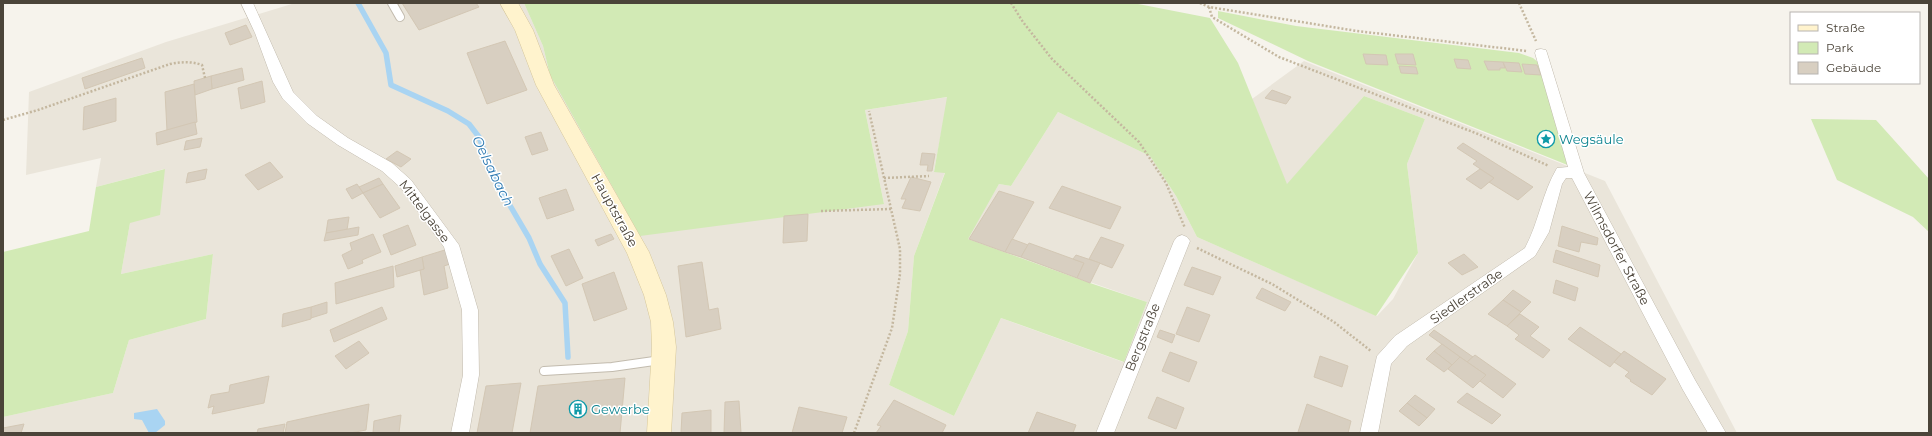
<svg xmlns="http://www.w3.org/2000/svg" width="1932" height="436" font-family="Montserrat,sans-serif">
<style>
.residential{fill:#eae5da}
.green{fill:#d2eab5}
.water{fill:#a9d4f2}
.lines{fill:none;stroke-linecap:round;stroke-linejoin:round}
.stream{stroke:#a9d4f2;stroke-width:5.5}
.building{fill:#d8cfc1;stroke:#d3c7b4}
.lane-casing{stroke:#c2bbae;stroke-width:10}
.street-casing{stroke:#c2bbae;stroke-width:1}
.secondary-casing{stroke:#d6c79b;stroke-width:1}
.path{stroke:#c4b79f;stroke-width:2.5;stroke-dasharray:2 2;stroke-linecap:butt}
.lane{stroke:#fff;stroke-width:8}
.street{fill:#fff;fill-rule:evenodd}
.secondary{fill:#fff3cd;fill-rule:evenodd}
.labels{text-anchor:middle;dominant-baseline:central;stroke-width:3;stroke-linejoin:round;paint-order:stroke}
.culture-label{font-size:13px;fill:#0d838f;stroke:#fff;text-anchor:start}
.street-label{font-size:13px;fill:#4b4439;stroke:#fff}
.water-label{font-size:14px;font-style:italic;fill:#2e7ab2;stroke:#fff}
</style>
<rect width="100%" height="100%" fill="#f6f3ec"/>
<path class="residential" d="M295,3H524L543,46L550,75L884,204L865,110L948,97L934,171L945,172L914,256L908,331L889,385L954,416L1001,318L1123,362L1147,302L967,239L999,184L1011,186L1058,112L1150,156L1176,196L1197,237L1377,316L1393,299L1418,253L1407,164L1425,119L1364,96L1287,185L1252,99L1304,61L1605,181L1737,433H3V417L113,393L129,340L206,319L213,254L121,274L130,223L164,169L96,187L101,158L26,175L29,92L166,42Z"/>
<g class="green">
<path d="M524,3H1133L1210,18L1238,63L1287,184L1364,96L1425,119L1407,164L1418,253L1376,316L1197,237L1176,196L1150,156L1058,112L1011,186L999,184L968,239L1090,283L1147,302L1124,362L1001,318L954,416L889,385L908,331L914,256L945,173L934,172L947,97L865,110L884,204L640,236L550,75L543,46Z"/>
<path d="M1218,11L1296,26L1519,53L1533,58L1539,63L1570,166L1308,61L1218,18Z"/>
<path d="M1811,119L1876,120L1929,179V232L1913,217L1837,180Z"/>
<path d="M165,169L160,215L130,223L121,274L213,254L206,319L129,340L113,393L3,417V252L89,231L96,187Z"/>
</g>
<path class="water" d="M157,409L165,421V425L155,433H149L142,420L134,419V413Z"/>
<g class="lines">
<path class="stream" d="M358,3L386,53L391,85L448,111L469,124L479,137L495,180L529,238L540,264L565,303L568,357"/>
</g>
<g class="building">
<path d="M402,3H476L479,7L419,30Z"/>
<path d="M246,25L252,37L230,45L225,33Z"/>
<path d="M505,41L527,90L487,104L467,53Z"/>
<path d="M1363,54L1386,55L1388,65L1366,64Z"/>
<path d="M1395,54H1413L1416,65L1398,64Z"/>
<path d="M142,58L145,68L85,89L82,78Z"/>
<path d="M1454,59L1468,60L1471,69L1457,68Z"/>
<path d="M1484,61L1503,62L1505,68H1500V70H1488Z"/>
<path d="M1503,62L1519,63L1522,72L1507,71Z"/>
<path d="M1522,64L1537,65L1541,75L1525,74Z"/>
<path d="M1399,66L1416,67L1418,74L1401,73Z"/>
<path d="M242,68L244,80L212,89L211,76Z"/>
<path d="M211,76L212,89L195,95L194,81Z"/>
<path d="M262,81L265,102L241,109L238,88Z"/>
<path d="M194,84L197,122L167,131L165,92Z"/>
<path d="M1272,90L1291,97L1286,104L1265,98Z"/>
<path d="M116,98V121L83,130L84,107Z"/>
<path d="M195,122L197,134L157,145L156,133Z"/>
<path d="M541,132L548,150L532,155L525,137Z"/>
<path d="M202,138L200,147L184,150L186,141Z"/>
<path d="M1463,143L1533,187L1518,200L1489,182L1494,178L1473,164L1477,161L1457,148Z"/>
<path d="M397,151L411,159L401,167L386,159Z"/>
<path d="M922,153L935,154L932,171H927L928,165H920Z"/>
<path d="M270,162L283,177L258,190L245,175Z"/>
<path d="M207,169L205,179L186,183L188,173Z"/>
<path d="M1480,169L1494,178L1481,189L1466,179Z"/>
<path d="M911,177L931,182L920,211L902,208L906,199H901Z"/>
<path d="M379,178L383,184L363,193L359,187Z"/>
<path d="M357,184L363,193L352,199L346,189Z"/>
<path d="M383,184L400,208L380,218L363,193Z"/>
<path d="M1062,186L1121,207L1110,229L1049,208Z"/>
<path d="M566,189L574,210L547,219L539,198Z"/>
<path d="M999,191L1034,202L1005,252L969,239Z"/>
<path d="M808,214L807,241L783,243L784,216Z"/>
<path d="M349,217L347,230L326,233L328,220Z"/>
<path d="M408,225L416,245L391,255L383,235Z"/>
<path d="M1562,226L1598,238L1597,245L1581,242L1579,252L1558,246Z"/>
<path d="M359,227L358,235L324,241L326,233Z"/>
<path d="M373,234L381,252L362,260L363,263L348,269L342,255L352,250L350,243Z"/>
<path d="M611,234L614,239L598,246L595,240Z"/>
<path d="M1101,237L1124,245L1112,268L1089,259Z"/>
<path d="M1012,239L1028,245L1021,257L1005,252Z"/>
<path d="M1029,243L1084,263L1077,278L1021,257Z"/>
<path d="M448,249L450,264L444,266L448,288L424,295L420,270L424,269L422,257Z"/>
<path d="M569,249L583,278L566,286L551,256Z"/>
<path d="M1556,250L1600,265L1598,277L1553,262Z"/>
<path d="M1464,254L1478,267L1462,275L1448,263Z"/>
<path d="M1076,255L1100,263L1090,283L1077,278L1084,263L1073,259Z"/>
<path d="M422,257L424,269L397,277L395,266Z"/>
<path d="M702,262L709,310L718,308L721,329L686,337L678,266Z"/>
<path d="M393,266L394,287L336,304L335,283Z"/>
<path d="M1192,267L1221,277L1213,295L1184,285Z"/>
<path d="M614,272L627,309L594,321L582,284Z"/>
<path d="M1556,280L1578,288L1575,301L1553,293Z"/>
<path d="M1262,288L1291,302L1285,311L1256,298Z"/>
<path d="M1513,290L1531,302L1521,312L1503,300Z"/>
<path d="M1503,300L1521,312L1507,326L1488,314Z"/>
<path d="M327,302V313L311,318V307Z"/>
<path d="M311,307V319L282,327L283,314Z"/>
<path d="M382,307L387,319L334,342L330,330Z"/>
<path d="M1187,307L1210,315L1199,342L1176,334Z"/>
<path d="M1520,314L1539,327L1530,336L1550,350L1543,358L1515,339L1519,335L1507,326Z"/>
<path d="M1580,327L1621,354L1610,367L1568,339Z"/>
<path d="M1160,330L1175,335L1172,343L1157,337Z"/>
<path d="M1434,330L1473,357L1467,362L1429,335Z"/>
<path d="M359,341L369,353L346,369L335,356Z"/>
<path d="M1442,344L1460,357L1452,365L1434,351Z"/>
<path d="M1434,351L1452,365L1444,372L1426,359Z"/>
<path d="M1624,351L1666,379L1652,395L1630,381L1631,380L1625,376L1629,372L1614,362Z"/>
<path d="M1170,352L1197,362L1189,382L1162,371Z"/>
<path d="M1475,355L1516,384L1503,398L1480,381L1486,375L1467,362Z"/>
<path d="M1320,356L1348,366L1342,387L1314,377Z"/>
<path d="M1460,357L1486,375L1473,388L1448,369Z"/>
<path d="M269,376L264,403L212,414L214,406L208,408L211,395L229,392L230,385Z"/>
<path d="M625,378L620,433H530L538,386Z"/>
<path d="M521,383L512,433H477L486,386Z"/>
<path d="M1467,393L1501,415L1492,424L1457,402Z"/>
<path d="M1415,395L1435,409L1427,418L1407,403Z"/>
<path d="M1157,397L1184,408L1176,429L1148,418Z"/>
<path d="M894,400L946,425L942,433H876L881,426L877,425Z"/>
<path d="M739,401L741,433H724L725,402Z"/>
<path d="M1407,403L1427,418L1419,426L1399,411Z"/>
<path d="M369,404L366,430L350,433H285L287,422Z"/>
<path d="M1307,404L1351,421L1348,433L1298,432Z"/>
<path d="M799,407L847,417L842,433H792Z"/>
<path d="M711,410V433H681L682,413Z"/>
<path d="M1037,412L1076,425L1073,433H1028Z"/>
<path d="M401,415L399,433H373L374,421Z"/>
<path d="M24,424L21,433H3V428Z"/>
<path d="M285,424L283,433H257L258,429Z"/>
</g>
<g class="lines">
<defs>
<g id="lane">
<path d="M392,3L400,17"/>
<path d="M544,371L612,367L661,360"/>
</g>
<g id="street">
<path d="M241,3H253L293,92L317,116L348,138L392,163L411,180L459,245L478,310L479,375L469,433H451L463,375L462,310L444,247L401,188L382,171L338,145L307,123L283,99L273,82L255,33Z"/>
<path d="M1541,49L1546,50L1547,53L1584,173L1695,380L1726,433H1708L1683,390L1572,178H1566L1562,184L1549,232L1535,256L1407,346L1391,364L1378,433H1360L1377,356L1395,336L1525,248C1539,222 1542,193 1557,168L1568,167L1535,53L1536,50Z"/>
<path d="M1182,235L1187,237L1190,241L1114,433H1096L1174,241L1177,237Z"/>
</g>
<path id="secondary" d="M500,3H518L533,30L554,85L649,252L666,295L673,322L676,347L671,433H647L652,347L651,322L644,295L627,253L536,85L515,30Z"/>
</defs>
<use href="#lane" class="lane-casing"/>
<use href="#street" class="street-casing"/>
<use href="#secondary" class="secondary-casing"/>
<g class="path">
<path d="M1011,3L1023,22L1052,59L1139,142L1166,183L1185,228"/>
<path d="M1200,3L1209,7L1357,31L1527,51"/>
<path d="M1519,3L1536,41"/>
<path d="M1209,7L1212,17L1279,57L1478,134L1549,166"/>
<path d="M3,120L38,110L170,64C181,62 191,61 202,65L205,78"/>
<path d="M884,178L929,176"/>
<path d="M821,211L891,209"/>
<path d="M1197,248L1272,284L1334,322L1371,351"/>
<path d="M854,433L892,328L900,274V249L869,111"/>
</g>
<use href="#lane" class="lane"/>
<use href="#street" class="street"/>
<use href="#secondary" class="secondary"/>
</g>
<defs>
<symbol id="sight-ring" viewBox="-11 -11 22 22"><circle r="9.5" fill="#fff" stroke="#0f9aa8" stroke-width="1.5"/><path d="M0-6L1.8-2.2L6-1.7L2.9 1.2L3.7 5.4L0 3.3L-3.7 5.4L-2.9 1.2L-6-1.7L-1.8-2.2Z" fill="#0f9aa8"/></symbol>
<symbol id="building-ring" viewBox="-11 -11 22 22"><circle r="9.5" fill="#fff" stroke="#0f9aa8" stroke-width="1.5"/><path d="M-4-6H4V6H1V3H-1V6H-4ZM-2.5-4.3h1.7v1.8h-1.7ZM.8-4.3h1.7v1.8H.8ZM-2.5-1h1.7V.8h-1.7ZM.8-1h1.7V.8H.8Z" fill="#0f9aa8"/></symbol>
</defs>
<g fill-rule="evenodd">
<use href="#sight-ring" x="1536" y="129" width="20" height="20"/>
<use href="#building-ring" x="568" y="399" width="20" height="20"/>
</g>
<g class="labels">
<g class="culture-label">
<text x="1559" y="139">Wegsäule</text>
<text x="591" y="409">Gewerbe</text>
</g>
<g class="street-label">
<text transform="translate(615 210) rotate(61)">Hauptstraße</text>
<text transform="translate(425 211) rotate(53)">Mittelgasse</text>
<text transform="translate(1617 248) rotate(62)">Wilmsdorfer Straße</text>
<text transform="translate(1466 296) rotate(-35)">Siedlerstraße</text>
<text transform="translate(1142 337) rotate(-68)">Bergstraße</text>
</g>
<g class="water-label">
<text transform="translate(493 171) rotate(64)">Oelsabach</text>
</g>
</g>
<rect width="1932" height="436" fill="none" stroke="#4b4439" stroke-width="8"/>
<rect x="1790" y="12" width="130" height="72" fill="#ffffff" stroke="#b7b4b0"/>
<rect x="1798" y="25" width="20" height="6" fill="#fff3cd" stroke="#b7b4b0"/>
<text x="1826" y="32" font-size="12" fill="#4b4439">Straße</text>
<rect x="1798" y="42" width="20" height="12" fill="#d2eab5" stroke="#b7b4b0"/>
<text x="1826" y="52" font-size="12" fill="#4b4439">Park</text>
<rect x="1798" y="62" width="20" height="12" fill="#d8cfc1" stroke="#b7b4b0"/>
<text x="1826" y="72" font-size="12" fill="#4b4439">Gebäude</text>
</svg>
